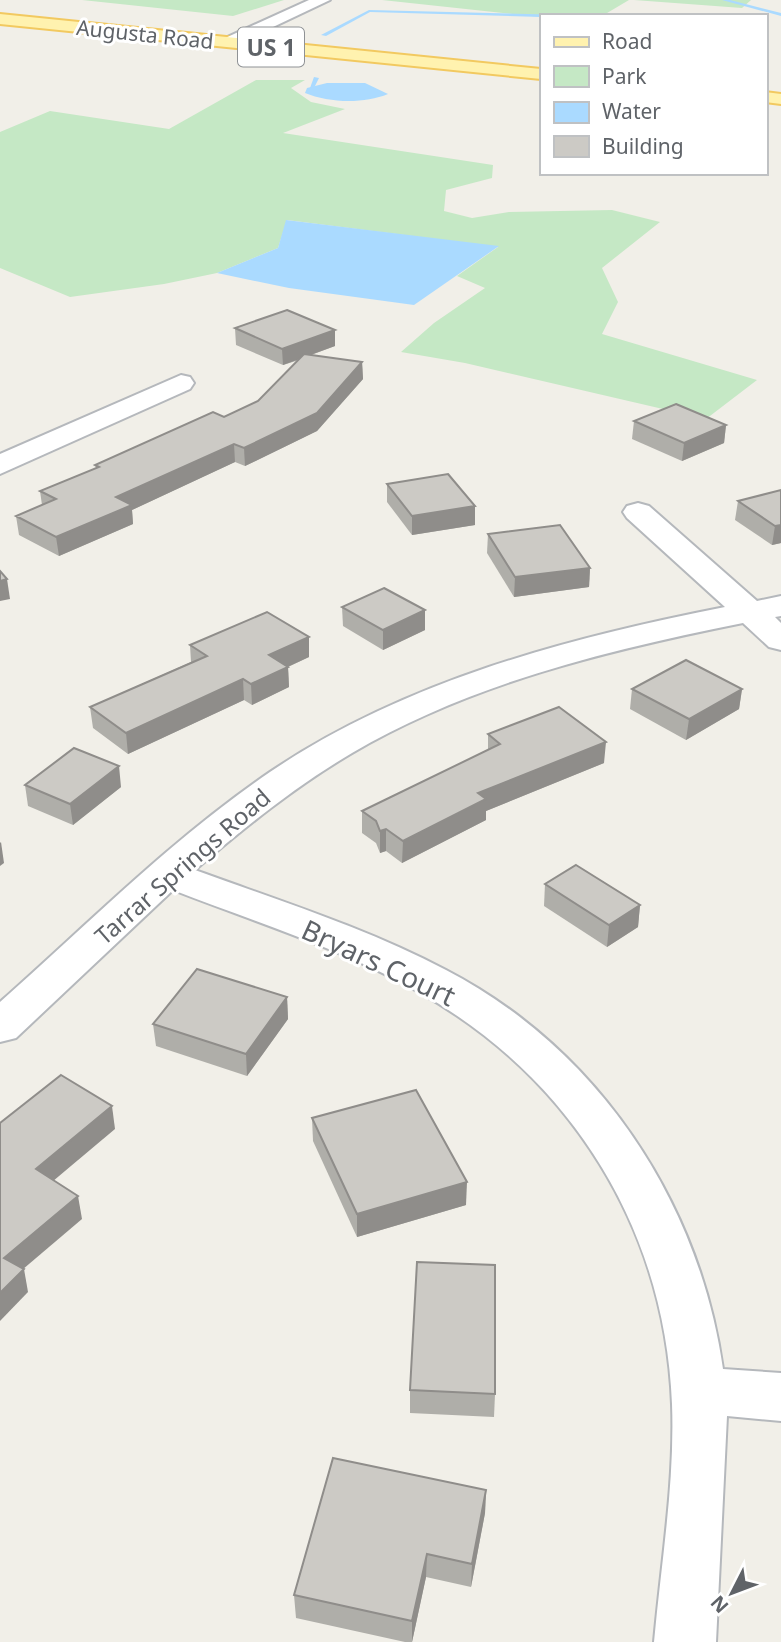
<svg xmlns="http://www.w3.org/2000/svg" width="781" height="1642" font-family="'Noto Sans',sans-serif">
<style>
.green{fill:#c5e8c5}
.water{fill:#aadaff}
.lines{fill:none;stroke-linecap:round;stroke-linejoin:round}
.stream{fill:#aadaff;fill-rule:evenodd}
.minor-casing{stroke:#b5b8bc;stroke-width:4}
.major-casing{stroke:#f2c960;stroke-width:4}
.minor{fill:#fff;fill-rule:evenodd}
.major{fill:#fff2af;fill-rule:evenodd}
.wall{fill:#afaea9}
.shaded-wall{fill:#8f8d8a}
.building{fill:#cccac5;stroke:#8f8d8a;stroke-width:2}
.labels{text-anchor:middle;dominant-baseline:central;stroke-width:6;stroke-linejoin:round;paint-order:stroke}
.far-street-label{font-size:21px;fill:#5f6368;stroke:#fff}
.shield{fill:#fff;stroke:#8f9295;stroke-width:2}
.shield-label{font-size:23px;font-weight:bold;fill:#5f6368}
.street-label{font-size:24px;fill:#5f6368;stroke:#fff}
.near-street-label{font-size:28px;fill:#5f6368;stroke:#fff}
</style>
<rect width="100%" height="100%" fill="#f1efe8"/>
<g class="green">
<path d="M82,0H284L233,16Z"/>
<path d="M382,0H629L602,16L541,17Z"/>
<path d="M634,0H751L742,8Z"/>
<path d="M256,80H305L291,88L311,102L345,109L283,133L493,165L492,178L446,190L444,211L472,218L509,212L612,210L660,222L602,268L618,302L602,334L757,380L706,419L465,363L401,352L434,323L485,288L457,276L498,247L287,220L278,248L217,273L164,284L70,297L0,268V132L50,111L169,129Z"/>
</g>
<g class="water">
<path d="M327,83H365L388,94C364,104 329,103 305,93L307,88Z"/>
<path d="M286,220L499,246L414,305L289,288L217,273L278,248Z"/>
</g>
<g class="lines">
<g class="stream">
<path d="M722,0H730L781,13V16Z"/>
<path d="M369,10L566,15L568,16L541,17L370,12L326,36L321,35Z"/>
<path d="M314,77L319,78L314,88H310Z"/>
</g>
<defs>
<g id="minor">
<path d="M309,0H330L235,45H223L221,42L223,39Z"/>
<path d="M181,375L190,377L194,383L190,389L0,474V454Z"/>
<path d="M638,503L649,506L757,601L781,596V616L775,617L781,623V650L769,647L743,623C609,650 471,683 352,753C296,786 245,827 195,870C280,901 366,928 446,970C598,1049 699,1201 723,1369L781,1373V1421L727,1416L716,1642H654C661,1564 675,1483 672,1404C665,1228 571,1077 417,991C340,948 255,922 173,890L16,1038L0,1042V1002C88,924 172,839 270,772C405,681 567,638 725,607L627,518L623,512L627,506Z"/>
</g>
<g id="major">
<path d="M0,14L541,69V79L0,24Z"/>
<path d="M765,92L781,94V104L765,102Z"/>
</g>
</defs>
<use href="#minor" class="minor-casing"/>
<use href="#major" class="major-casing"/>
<use href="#minor" class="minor"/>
<use href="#major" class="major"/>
</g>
<g class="wall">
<path d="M235,328L335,346L311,355L362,362L363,379L317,431L245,466L235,462L132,510L133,524L59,556L19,535L16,516L42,505L40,491L96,468L95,465L224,417L258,401L299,360L283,365L236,345Z"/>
<path d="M634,421L726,425L724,443L682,461L632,439Z"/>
<path d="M387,484L475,506V525L412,535L387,502Z"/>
<path d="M781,490V543L772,545L735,520L738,501Z"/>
<path d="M488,534L590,568L589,587L514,597L487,553Z"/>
<path d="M342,607L425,630L383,650L343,626Z"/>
<path d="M309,637V657L288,667L289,687L252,705L244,700L128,754L93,728L90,707L191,662L190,645Z"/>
<path d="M632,689H742L739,709L686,740L630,709Z"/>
<path d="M488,734L604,763L486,811V820L402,863L386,851L380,853L376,843L362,833V811L488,750Z"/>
<path d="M25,785L121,787L73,825L28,806Z"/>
<path d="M545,884L640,905L638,927L607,947L544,906Z"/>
<path d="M287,997L288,1019L247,1076L156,1046L153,1024Z"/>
<path d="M312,1118L466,1205L357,1237L313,1141Z"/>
<path d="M410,1390L495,1394L494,1417L410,1413Z"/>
<path d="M486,1490L485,1513L471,1587L426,1577L412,1642H405L296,1618L294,1595Z"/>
</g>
<g class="shaded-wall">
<path d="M335,330V346L283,365L282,349Z"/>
<path d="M362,362L363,379L317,431L245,466L244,448Z"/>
<path d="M726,425L724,443L682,461L684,443Z"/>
<path d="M234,444L235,462L132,510L133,524L59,556L56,537L116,497Z"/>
<path d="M475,506V525L412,535V516Z"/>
<path d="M781,525V543L772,545L775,526Z"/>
<path d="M590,568L589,587L514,597L515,577Z"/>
<path d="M7,579L10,599L0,601V581Z"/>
<path d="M425,610V630L383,650V630Z"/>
<path d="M309,637V657L270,675L269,655Z"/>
<path d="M288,667L289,687L252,705L251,684Z"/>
<path d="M243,679L244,700L128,754L126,733Z"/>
<path d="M742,689L739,709L686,740L689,719Z"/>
<path d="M606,742L604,763L486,811V820L402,863L403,841L478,793Z"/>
<path d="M119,766L121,787L73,825L70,804Z"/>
<path d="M386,829V851L380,853V831Z"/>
<path d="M1,842L4,863L0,866V843Z"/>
<path d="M640,905L638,927L607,947L609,925Z"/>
<path d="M287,997L288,1019L247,1076L246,1054Z"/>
<path d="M112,1106L115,1129L40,1192L36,1169Z"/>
<path d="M467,1182L466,1205L357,1237V1214Z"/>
<path d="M78,1196L82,1219L9,1281L4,1258Z"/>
<path d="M24,1269L28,1292L0,1321V1293Z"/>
<path d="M486,1490L485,1513L471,1587L472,1564Z"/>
<path d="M427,1554L426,1577L412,1642V1621Z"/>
</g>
<g class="building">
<path d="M287,310L335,330L282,349L235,328Z"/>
<path d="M304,354L362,362L317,413L244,448L234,444L116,497L132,505L56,537L16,516L56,499L40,491L99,467L95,465L213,412L224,417L258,401Z"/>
<path d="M676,404L726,425L684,443L634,421Z"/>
<path d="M448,474L475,506L412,516L387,484Z"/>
<path d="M781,490V525L775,526L738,501Z"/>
<path d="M560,525L590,568L515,577L488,534Z"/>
<path d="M0,571L7,579L0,581Z"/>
<path d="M384,588L425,610L383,630L342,607Z"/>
<path d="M267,612L309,637L269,655L288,667L251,684L243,679L126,733L90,707L207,656L190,645Z"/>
<path d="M686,660L742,689L689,719L632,689Z"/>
<path d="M559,707L606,742L478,793L486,799L403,841L386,829L380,831L376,821L362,811L500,744L488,734Z"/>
<path d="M74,748L119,766L70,804L25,785Z"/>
<path d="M576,865L640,905L609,925L545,884Z"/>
<path d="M197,969L287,997L246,1054L153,1024Z"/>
<path d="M61,1075L112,1106L36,1169L78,1196L4,1258L24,1269L0,1293V1123Z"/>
<path d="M416,1090L467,1182L357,1214L312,1118Z"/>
<path d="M417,1262L495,1265V1394L410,1390Z"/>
<path d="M333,1458L486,1490L472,1564L427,1554L412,1621L294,1595Z"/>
</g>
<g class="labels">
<g class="far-street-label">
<text transform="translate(145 34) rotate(6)">Augusta Road</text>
</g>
<rect class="shield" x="238" y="27.5" width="66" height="39" rx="5"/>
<g class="shield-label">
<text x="271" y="47">US 1</text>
</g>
<g class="street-label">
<text transform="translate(182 866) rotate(-41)">Tarrar Springs Road</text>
</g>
<g class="near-street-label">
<text transform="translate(379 962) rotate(25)">Bryars Court</text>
</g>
</g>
<rect x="540" y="14" width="228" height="161" fill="#ffffff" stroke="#bfc1c3" stroke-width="2"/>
<rect x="554" y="37" width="35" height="10" fill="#fff2af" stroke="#bfc1c3" stroke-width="2"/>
<text x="602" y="49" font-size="21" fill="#5f6368">Road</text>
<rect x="554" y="66" width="35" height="21" fill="#c5e8c5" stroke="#bfc1c3" stroke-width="2"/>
<text x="602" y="84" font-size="21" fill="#5f6368">Park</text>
<rect x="554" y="102" width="35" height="21" fill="#aadaff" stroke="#bfc1c3" stroke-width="2"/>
<text x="602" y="119" font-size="21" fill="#5f6368">Water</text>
<rect x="554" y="136" width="35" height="21" fill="#cccac5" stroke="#bfc1c3" stroke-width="2"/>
<text x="602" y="154" font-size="21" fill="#5f6368">Building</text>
<g transform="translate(732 1593) rotate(228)" stroke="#ffffff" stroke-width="5" paint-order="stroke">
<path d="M0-5L12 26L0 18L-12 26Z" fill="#5f6368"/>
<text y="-10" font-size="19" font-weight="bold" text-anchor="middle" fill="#5f6368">N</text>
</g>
</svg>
